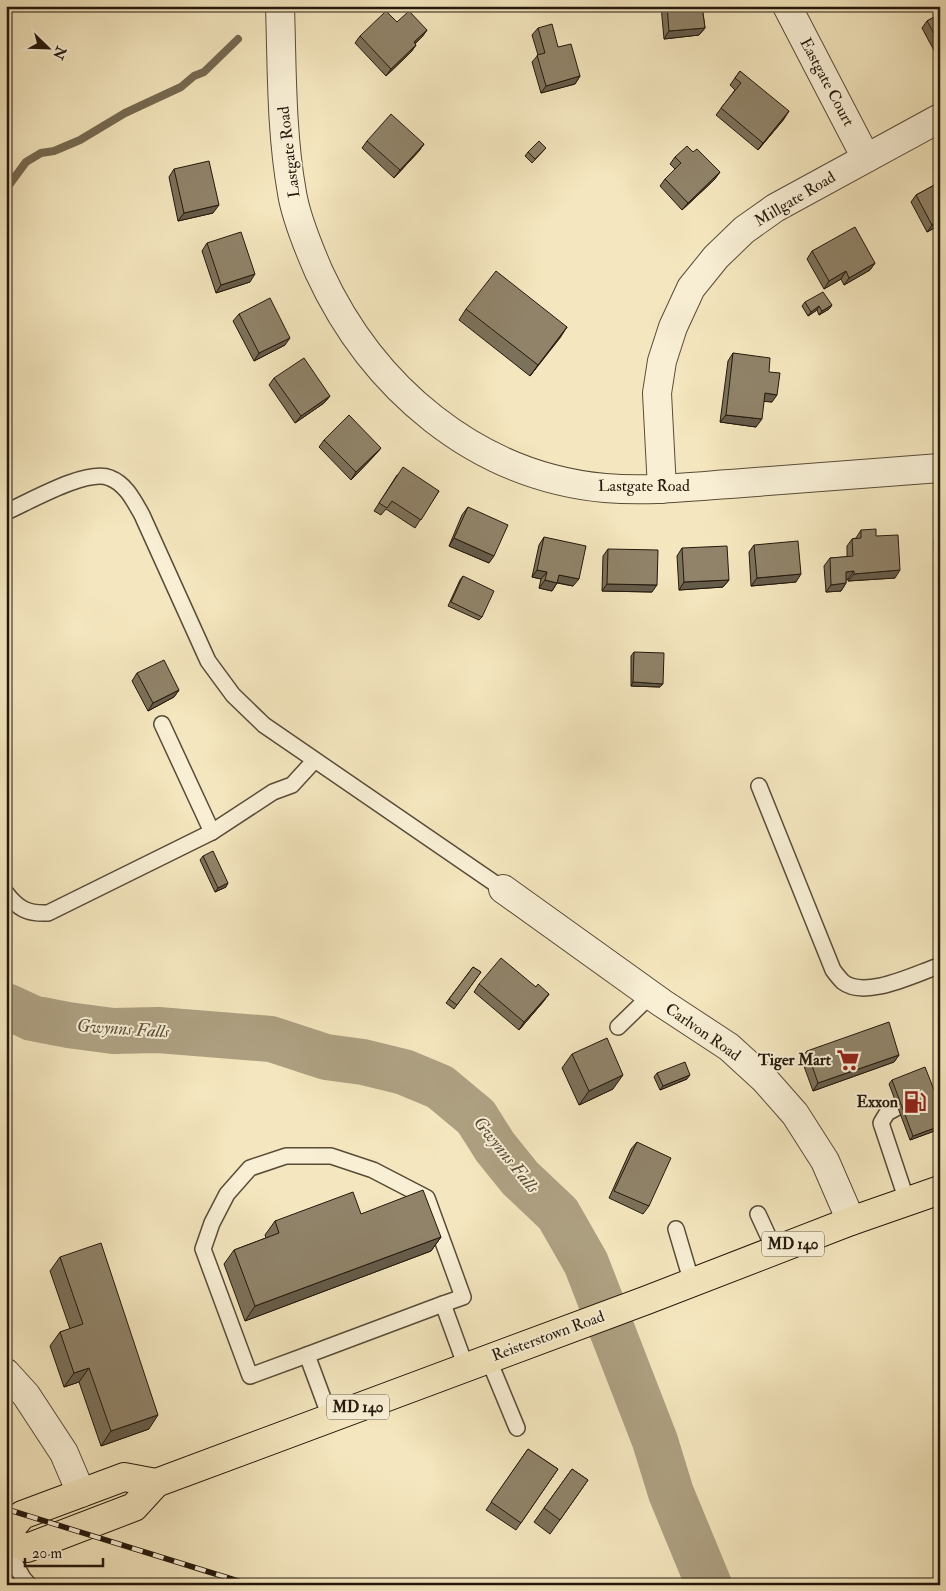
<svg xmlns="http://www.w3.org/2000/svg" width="946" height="1591" font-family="'IM FELL Double Pica',serif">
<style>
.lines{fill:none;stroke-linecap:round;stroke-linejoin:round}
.stream{stroke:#766a52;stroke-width:8}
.river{stroke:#ada081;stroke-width:46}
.service-casing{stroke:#584c38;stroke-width:18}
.minor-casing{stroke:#584c38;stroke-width:30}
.primary-casing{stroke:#24180c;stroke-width:30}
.service{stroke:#f8efd5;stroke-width:15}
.minor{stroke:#f8efd5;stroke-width:28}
.primary{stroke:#f4e6be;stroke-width:28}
.rail-casing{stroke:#24180c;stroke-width:5.5}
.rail{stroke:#f8efd5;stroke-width:4;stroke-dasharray:11;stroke-linecap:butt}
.wall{fill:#7c715a;stroke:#24180c}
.shaded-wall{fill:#655c4a;stroke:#24180c}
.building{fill:#908369;stroke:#24180c}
.labels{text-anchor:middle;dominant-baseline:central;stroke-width:4;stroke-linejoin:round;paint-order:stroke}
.shield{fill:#f8efd5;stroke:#645848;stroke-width:1}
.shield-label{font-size:15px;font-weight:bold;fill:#24180c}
.street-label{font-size:16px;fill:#24180c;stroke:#f8efd5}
.poi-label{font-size:16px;font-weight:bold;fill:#24180c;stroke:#f8efd5;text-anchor:end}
.water-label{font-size:18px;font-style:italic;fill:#5b4e3b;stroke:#f8efd5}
</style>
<rect width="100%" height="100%" fill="#f4e6be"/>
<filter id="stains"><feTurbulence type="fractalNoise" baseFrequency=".004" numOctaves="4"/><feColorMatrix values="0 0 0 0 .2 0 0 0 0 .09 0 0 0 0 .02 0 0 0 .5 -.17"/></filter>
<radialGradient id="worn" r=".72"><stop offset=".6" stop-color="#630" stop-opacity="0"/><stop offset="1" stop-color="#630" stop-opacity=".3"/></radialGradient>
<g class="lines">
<path class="stream" d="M6,186L9,185L26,162L41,153L54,151L80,140L125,113L181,87L194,76L204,72L238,39"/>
<path class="river" d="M6,1006L32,1018L68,1025L113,1031L158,1030L271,1039L326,1057L363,1062L404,1072L440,1087L476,1117L495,1147L520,1178L558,1214L586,1263L655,1441L671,1493L709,1585"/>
<defs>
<g id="service">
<path d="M6,512C29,502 87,468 110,478C126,484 134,501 142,515L208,661L233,695L264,725L503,889"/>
<path d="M162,724L212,832"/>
<path d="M759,786L833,970C836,974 840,979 843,982C865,999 913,975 936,967H940"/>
<path d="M6,893C18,909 28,914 48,913L212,832L273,792L292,785L314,761"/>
<path d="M618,1027L651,995"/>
<path d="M898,1107L887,1113L881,1123L907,1201"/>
<path d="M758,1214L775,1251"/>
<path d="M676,1229L692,1283"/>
<path d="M307,1355L250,1376L203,1249L212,1223L227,1194L250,1168L286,1156H331L373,1170L427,1198L463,1297L443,1304"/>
<path d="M488,1358L517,1428"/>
<path d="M330,1417L307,1355L443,1304L466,1367"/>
<path d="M6,1548L23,1578L29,1585"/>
</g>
<g id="minor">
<path d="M280,6C282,68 281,132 292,193C296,218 309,249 319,272C372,387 475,476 605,488C651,492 697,486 743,483C808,478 874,473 940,468"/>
<path d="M787,6L866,158"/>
<path d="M662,489L657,393L662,361L673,327L691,288L716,257L744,230L775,208L940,118"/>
<path d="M503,889L662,1003L729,1047L765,1080L795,1114L825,1161L851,1221"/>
<path d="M6,1373L26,1395L64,1453L81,1493"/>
</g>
<g id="primary">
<path d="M6,1534L22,1515L124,1477L156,1483"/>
<path d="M6,1541L27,1548L134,1507L156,1483L647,1300L851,1221L940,1190"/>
</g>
</defs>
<use href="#service" class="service-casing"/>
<use href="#minor" class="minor-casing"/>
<use href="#primary" class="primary-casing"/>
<use href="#service" class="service"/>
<use href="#minor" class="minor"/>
<use href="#primary" class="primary"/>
<defs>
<path id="rail" d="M6,1509L251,1585"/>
</defs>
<use href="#rail" class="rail-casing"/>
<use href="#rail" class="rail"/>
</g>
<g class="wall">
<path d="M661,6H702L705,28L699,35L664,39Z"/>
<path d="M940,14V57L938,58L922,28L927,21Z"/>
<path d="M397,22L427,30L422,37L415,44L416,45L411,52L386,76L355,43L360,36Z"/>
<path d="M538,28L558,47L580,76L575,84L541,93L532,62L538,55L532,35Z"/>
<path d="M740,71L784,119L758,150L716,115L735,90L730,85Z"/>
<path d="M367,141L424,144L419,151L394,178L362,148Z"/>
<path d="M546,148L532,163L525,156L528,152Z"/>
<path d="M693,152L720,172L714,180L682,210L660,186L665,179L675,169L670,164L675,157Z"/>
<path d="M174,169L213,213L178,221L169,177Z"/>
<path d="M940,182V225L927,232L911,202L916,195Z"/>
<path d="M207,243L250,282L216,293L202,251Z"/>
<path d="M812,251L875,263L870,270L844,285L841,279L824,289L807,259Z"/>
<path d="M805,302L832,305L829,309L819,315L817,310L808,316L802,306Z"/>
<path d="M466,309L567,327L530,376L459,320Z"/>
<path d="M239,314L285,345L254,361L233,321Z"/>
<path d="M733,353L769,372L772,402L764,401L756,427L720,422L728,361Z"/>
<path d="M274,378L330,396L324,403L295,423L269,385Z"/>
<path d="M324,440L381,448L375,455L351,480L319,447Z"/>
<path d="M397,475L439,491L415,528L386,509L381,515L374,511Z"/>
<path d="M468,507L489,563L449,546L462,515Z"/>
<path d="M861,530L876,536L895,578L848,581V579H846V583L841,591L826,592L824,566L830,558L847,557V546L852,539L856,538Z"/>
<path d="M939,533H940V572H935L934,541Z"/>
<path d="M544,537L573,586L557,583L552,591L539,588L541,579L532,577L539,545Z"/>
<path d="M754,545L796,582L751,586L749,552Z"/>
<path d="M682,548L729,580L723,587L679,590L677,556Z"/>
<path d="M608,549L652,592L602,591L603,556Z"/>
<path d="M463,576L482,617L479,620L448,606L460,580Z"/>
<path d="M634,652L663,684L660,687L631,686V656Z"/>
<path d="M137,673L179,690L174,697L148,711L132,681Z"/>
<path d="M940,733V752L935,740Z"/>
<path d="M203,856L226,887L215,892L200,860Z"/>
<path d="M473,967L481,972L454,1009L446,1003Z"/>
<path d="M479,984L536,987L549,994L543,1002L519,1030L474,992Z"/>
<path d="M807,1051L899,1055L894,1062L813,1091L801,1058Z"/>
<path d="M572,1054L613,1089L579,1105L562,1068Z"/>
<path d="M657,1073L687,1079L660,1090L654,1077Z"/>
<path d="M892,1080L940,1105V1129L910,1140L889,1084Z"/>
<path d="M637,1142L649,1206L643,1214L609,1198L631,1149Z"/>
<path d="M361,1214L441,1237L431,1251L245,1321L224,1264L234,1250L266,1238L265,1235L275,1221Z"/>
<path d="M60,1257L149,1429L101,1446L79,1382L64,1387L50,1346L60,1332L70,1329L50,1271Z"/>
<path d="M528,1449L558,1469L516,1530L486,1510Z"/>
<path d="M572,1469L588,1480L550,1534L534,1522Z"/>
</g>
<g class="shaded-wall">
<path d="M705,28L699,35L664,39L669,31Z"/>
<path d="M427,30L422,37L408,50L414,42Z"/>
<path d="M416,45L411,52L386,76L391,69Z"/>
<path d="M580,76L575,84L541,93L546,86Z"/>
<path d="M789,111L784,119L758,150L763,143Z"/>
<path d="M424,144L419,151L394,178L400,170Z"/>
<path d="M720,172L714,180L682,210L688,203Z"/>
<path d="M219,205L213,213L178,221L184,213Z"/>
<path d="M940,221V225L927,232L932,225Z"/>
<path d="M875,263L870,270L844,285L849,278Z"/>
<path d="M846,271L841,279L824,289L829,281Z"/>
<path d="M255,274L250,282L216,293L221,285Z"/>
<path d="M832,305L829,309L819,315L822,311Z"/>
<path d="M819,306L817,310L808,316L811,312Z"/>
<path d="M567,327L560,338L530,376L538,365Z"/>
<path d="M290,338L285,345L254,361L259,353Z"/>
<path d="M765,393L777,395L772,402L759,401Z"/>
<path d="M330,396L324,403L295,423L301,416Z"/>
<path d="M726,415L762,419L756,427L720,422Z"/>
<path d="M381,448L375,455L351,480L356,472Z"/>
<path d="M454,538L494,556L489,563L449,546Z"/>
<path d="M940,565V572H935Z"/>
<path d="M537,570L547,572L541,579L532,577Z"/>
<path d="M900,570L895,578L848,581L854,574Z"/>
<path d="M854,571L848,579L840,580L846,572Z"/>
<path d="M801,574L796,582L751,586L757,578Z"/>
<path d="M559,575L579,579L573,586L554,582Z"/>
<path d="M545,580L557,583L552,591L539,588Z"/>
<path d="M729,580L723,587L679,590L684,582Z"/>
<path d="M846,583L841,591L826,592L831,585Z"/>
<path d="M607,584L657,585L652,592L602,591Z"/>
<path d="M633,682L663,684L660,687L631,686Z"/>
<path d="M179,690L174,697L148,711L153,703Z"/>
<path d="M228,883L226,887L215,892L218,888Z"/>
<path d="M549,994L543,1002L519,1030L524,1022Z"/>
<path d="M899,1055L894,1062L813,1091L818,1083Z"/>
<path d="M623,1075L613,1089L579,1105L589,1091Z"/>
<path d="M690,1075L687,1079L660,1090L663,1086Z"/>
<path d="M940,1126V1129L910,1140L913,1136Z"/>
<path d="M441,1237L431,1251L245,1321L255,1306Z"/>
<path d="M89,1368L79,1382L64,1387L74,1373Z"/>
<path d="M158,1415L149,1429L101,1446L111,1431Z"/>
</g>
<g class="building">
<path d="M667,6H702L705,28L669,31Z"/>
<path d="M386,11L397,22L409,11L427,30L414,42L416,45L391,69L360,36Z"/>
<path d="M940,14V44L927,21Z"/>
<path d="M552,24L558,47L571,44L580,76L546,86L537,55L545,53L538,28Z"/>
<path d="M740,71L789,111L763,143L721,108L741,83L735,78Z"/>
<path d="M391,114L424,144L400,170L367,141Z"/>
<path d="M539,141L546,148L535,159L528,152Z"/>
<path d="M687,146L693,152L697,149L720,172L688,203L665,179L681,163L675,157Z"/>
<path d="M209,161L219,205L184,213L174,169Z"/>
<path d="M940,182V221L932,225L916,195Z"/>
<path d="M855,227L875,263L849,278L846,271L829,281L812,251Z"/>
<path d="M241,232L255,274L221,285L207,243Z"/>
<path d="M496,271L567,327L538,365L466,309Z"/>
<path d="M823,292L832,305L822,311L819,306L811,312L805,302Z"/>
<path d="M270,298L290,338L259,353L239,314Z"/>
<path d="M733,353L770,358L769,372L780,373L777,395L765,393L762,419L726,415Z"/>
<path d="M304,358L330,396L301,416L274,378Z"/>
<path d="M349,415L381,448L356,472L324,440Z"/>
<path d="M403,467L439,491L421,520L392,501L387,508L379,503Z"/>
<path d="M468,507L508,525L494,556L454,538Z"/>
<path d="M876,529V536L898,535L900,570L854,574V571L846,572V583L831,585L830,558L853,556L852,539L861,538V530Z"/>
<path d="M939,533H940V550Z"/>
<path d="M544,537L586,546L579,579L559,575L557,583L545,580L547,572L537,570Z"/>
<path d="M798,541L801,574L757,578L754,545Z"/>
<path d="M727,546L729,580L684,582L682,548Z"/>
<path d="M608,549L658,550L657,585L607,584Z"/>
<path d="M463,576L494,591L482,617L451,602Z"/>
<path d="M634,652L664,653L663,684L633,682Z"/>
<path d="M164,660L179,690L153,703L137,673Z"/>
<path d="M213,851L228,883L218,888L203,856Z"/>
<path d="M501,958L536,987L538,984L549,994L524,1022L479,984Z"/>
<path d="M473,967L481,972L457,1005L449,999Z"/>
<path d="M889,1022L899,1055L818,1083L807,1051Z"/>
<path d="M607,1038L623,1075L589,1091L572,1054Z"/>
<path d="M685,1062L690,1075L663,1086L657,1073Z"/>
<path d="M925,1067L940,1105V1126L913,1136L892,1080Z"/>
<path d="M637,1142L671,1158L649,1206L614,1191Z"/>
<path d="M423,1190L441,1237L255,1306L234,1250L279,1233L275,1221L353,1192L361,1214Z"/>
<path d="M101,1243L158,1415L111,1431L89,1368L74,1373L60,1332L83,1324L60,1257Z"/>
<path d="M528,1449L558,1469L521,1523L491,1502Z"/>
<path d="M572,1469L588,1480L560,1520L544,1508Z"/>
</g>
<defs>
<symbol id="supermarket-bare" viewBox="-9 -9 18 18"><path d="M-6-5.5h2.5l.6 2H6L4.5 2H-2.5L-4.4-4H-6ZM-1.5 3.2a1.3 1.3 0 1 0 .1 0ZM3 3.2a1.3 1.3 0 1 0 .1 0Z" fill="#8f2418" stroke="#f8efd5" stroke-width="2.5" paint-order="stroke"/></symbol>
<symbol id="fuel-bare" viewBox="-9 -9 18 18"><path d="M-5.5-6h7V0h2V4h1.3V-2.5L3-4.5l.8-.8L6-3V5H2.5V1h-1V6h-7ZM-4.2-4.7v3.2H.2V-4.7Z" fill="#8f2418" stroke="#f8efd5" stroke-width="2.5" paint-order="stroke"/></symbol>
</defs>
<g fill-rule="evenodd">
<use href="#supermarket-bare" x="832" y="1044" width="32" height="32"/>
<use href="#fuel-bare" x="899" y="1086" width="32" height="32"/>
</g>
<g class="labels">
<g class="shield">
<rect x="762" y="1231.5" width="62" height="25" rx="4"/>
<rect x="327" y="1394.5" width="62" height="25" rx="4"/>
</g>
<g class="shield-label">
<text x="793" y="1244">MD 140</text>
<text x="358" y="1407">MD 140</text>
</g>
<g class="street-label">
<text transform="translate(827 82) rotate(62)">Eastgate Court</text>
<text transform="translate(289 152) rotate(-97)">Lastgate Road</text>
<text transform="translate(795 199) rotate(-31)">Millgate Road</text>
<text x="644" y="486">Lastgate Road</text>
<text transform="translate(703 1032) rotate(35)">Carlvon Road</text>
<text transform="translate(548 1336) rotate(-20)">Reisterstown Road</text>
</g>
<g class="poi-label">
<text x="831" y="1060">Tiger Mart</text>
<text x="898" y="1102">Exxon</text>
</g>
<g class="water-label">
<text transform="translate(123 1029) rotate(4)">Gwynns Falls</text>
<text transform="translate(506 1155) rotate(51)">Gwynns Falls</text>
</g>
</g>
<rect width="946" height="1591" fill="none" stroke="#f4e6be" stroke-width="25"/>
<rect x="8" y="8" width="931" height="1576" fill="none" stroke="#24180c" stroke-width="2.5"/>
<rect x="12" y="12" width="921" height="1566" fill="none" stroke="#24180c"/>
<g transform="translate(48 48) rotate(113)" stroke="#f8efd5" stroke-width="4" paint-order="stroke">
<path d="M0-4L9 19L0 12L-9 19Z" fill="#24180c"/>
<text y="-8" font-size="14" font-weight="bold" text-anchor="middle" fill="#24180c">N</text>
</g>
<path d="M25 1558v8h78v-8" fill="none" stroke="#24180c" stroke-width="2.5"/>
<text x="32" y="1558" font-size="15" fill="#24180c" stroke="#f8efd5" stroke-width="4" paint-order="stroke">20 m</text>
<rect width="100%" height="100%" filter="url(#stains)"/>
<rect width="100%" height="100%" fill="url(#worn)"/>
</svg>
